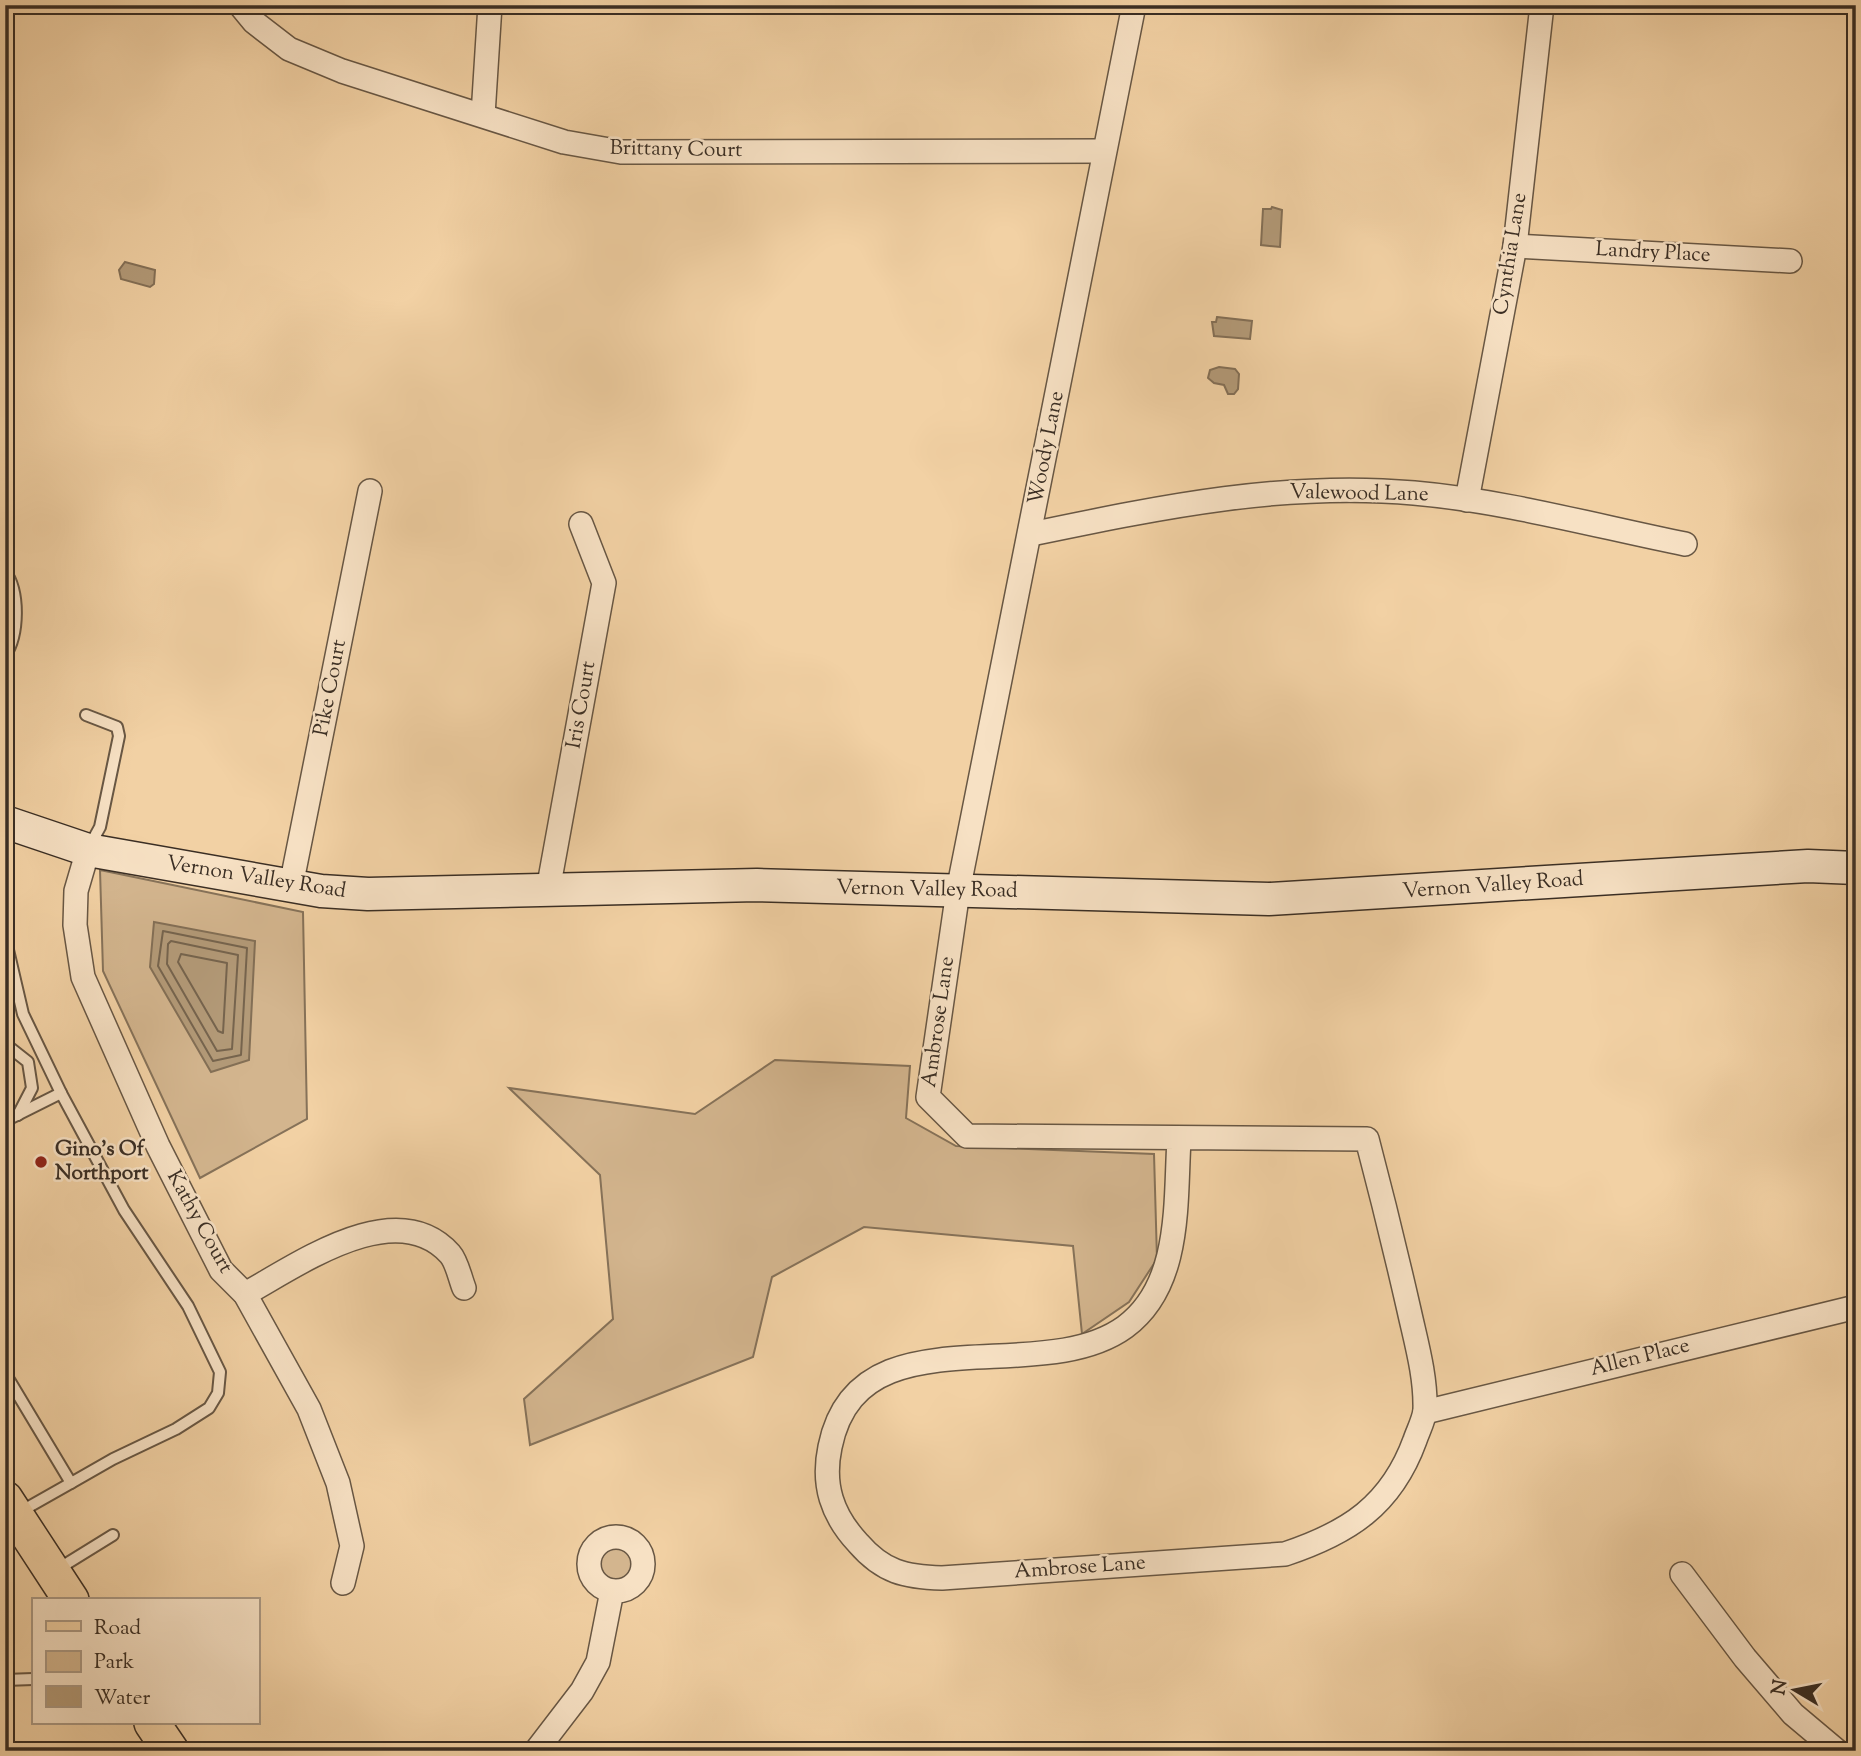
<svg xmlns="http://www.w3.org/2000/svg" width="1861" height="1756" font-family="'Sorts Mill Goudy',serif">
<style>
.green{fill:#d3b58e;stroke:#867259;stroke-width:2}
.water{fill:#b39a78;stroke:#836f56;stroke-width:2}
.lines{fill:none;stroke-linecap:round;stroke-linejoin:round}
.shore{stroke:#76644e;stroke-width:2}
.service-casing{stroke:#685744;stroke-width:14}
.minor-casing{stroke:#685744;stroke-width:26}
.secondary-casing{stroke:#3a2e24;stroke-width:35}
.primary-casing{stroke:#3a2e24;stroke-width:38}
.service{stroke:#f7e1c4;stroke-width:10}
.minor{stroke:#f7e1c4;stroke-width:23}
.secondary{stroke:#f7e1c4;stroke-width:32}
.primary{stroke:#f2d1a4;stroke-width:35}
.poi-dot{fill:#8f2418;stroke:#f7e1c4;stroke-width:2.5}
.labels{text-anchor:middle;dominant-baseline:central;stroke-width:5;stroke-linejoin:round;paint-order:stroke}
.street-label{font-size:21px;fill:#3a2e24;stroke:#f7e1c4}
.poi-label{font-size:21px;font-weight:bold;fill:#3a2e24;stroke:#f7e1c4;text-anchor:start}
</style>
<rect width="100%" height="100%" fill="#f2d1a4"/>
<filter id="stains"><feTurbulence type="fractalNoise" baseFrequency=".00286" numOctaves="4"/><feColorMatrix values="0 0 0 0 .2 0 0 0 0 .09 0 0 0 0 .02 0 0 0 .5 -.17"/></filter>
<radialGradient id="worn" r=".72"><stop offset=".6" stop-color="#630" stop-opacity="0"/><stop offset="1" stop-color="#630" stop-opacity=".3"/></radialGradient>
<g class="green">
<path d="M100,870L303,912L307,1119L200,1178L103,971Z"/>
<path d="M775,1060L910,1066L906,1118L956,1146L1154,1154L1157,1259L1129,1302L1082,1334L1073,1246L864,1227L772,1277L753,1357L530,1445L524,1399L613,1319L600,1175L509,1088L695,1114Z"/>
<circle cx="616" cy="1564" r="22"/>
</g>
<g class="water">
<path d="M1272,207L1282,210L1280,247L1261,245L1263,209H1271Z"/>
<path d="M125,262L155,270L154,284L150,287L121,279L119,270Z"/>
<path d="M1217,317L1252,321L1250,339L1214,336L1212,322H1216Z"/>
<path d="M1219,367L1235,369L1239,374L1238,389L1234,394H1228L1224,385L1214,383L1208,378L1210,370Z"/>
<path d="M154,922L255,941L249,1060L211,1072L150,967Z"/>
</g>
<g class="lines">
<g class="shore">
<path d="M163,931L247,948L241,1055L213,1061L158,966Z"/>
<path d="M171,941L238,955L232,1049L217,1051L167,964L168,944Z"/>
<path d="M181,954L227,963L223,1033L218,1031L178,962Z"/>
</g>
<defs>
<g id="service">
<path d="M5,353H7"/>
<path d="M5,571C20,592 19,635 5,656"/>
<path d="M86,715L117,727L119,736L100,827L89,847"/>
<path d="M5,899L8,914L5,932"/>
<path d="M5,937L23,1014L61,1093L124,1210L188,1306L220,1372L218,1393L209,1408L176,1429L113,1459L71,1483"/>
<path d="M5,1047H9L28,1062L32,1088L18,1115"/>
<path d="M5,1121L61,1093"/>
<path d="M5,1263V1271"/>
<path d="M5,1373L71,1483L18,1513"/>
<path d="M58,1569L113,1535"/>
<path d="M5,1680L33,1679"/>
</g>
<g id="minor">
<path d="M240,5L254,22L289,49L342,71L564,142L621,152L1103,151"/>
<path d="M1134,5L958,891L928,1097L967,1136L1367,1139C1382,1196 1396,1253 1409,1310C1416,1342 1426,1376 1425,1410C1424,1420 1418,1431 1415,1440C1391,1506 1348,1533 1285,1554L942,1578C905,1577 883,1572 858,1543C832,1515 822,1485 830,1447C858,1308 1038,1390 1125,1327C1182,1285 1175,1202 1179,1140"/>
<path d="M483,115L490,5"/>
<path d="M1515,246L1790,261"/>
<path d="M1467,500L1515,246L1542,5"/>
<path d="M1031,534C1157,508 1284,481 1414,493C1505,501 1596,526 1685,544"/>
<path d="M88,850L76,891L75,925L83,977L158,1146L221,1270L245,1294L309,1409L338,1483L352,1546L343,1583"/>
<path d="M291,886L370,491"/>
<path d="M548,890L604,583L581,524"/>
<path d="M245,1294C298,1265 396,1194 450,1254C457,1262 460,1278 464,1288"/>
<path d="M1425,1412L1856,1307"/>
<circle cx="616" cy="1564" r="27"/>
<path d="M1682,1574L1745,1658L1793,1714L1837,1751"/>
<path d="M536,1751L582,1691L598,1662L612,1591"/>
</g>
<path id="secondary" d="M5,822L88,850L321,891L368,894L757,885L1269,899L1808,866L1856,868"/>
<g id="primary">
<path d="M5,1499L71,1600"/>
<path d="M152,1723L171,1751"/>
</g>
</defs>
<use href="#service" class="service-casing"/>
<use href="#minor" class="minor-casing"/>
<use href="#secondary" class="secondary-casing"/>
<use href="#primary" class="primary-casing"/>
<use href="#service" class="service"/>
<use href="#minor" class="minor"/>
<use href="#secondary" class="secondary"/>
<use href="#primary" class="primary"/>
</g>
<circle class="poi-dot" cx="41" cy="1162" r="7"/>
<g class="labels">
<g class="street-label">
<text transform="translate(676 150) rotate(1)">Brittany Court</text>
<text transform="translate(1653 253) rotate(3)">Landry Place</text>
<text transform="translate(1511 254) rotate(-81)">Cynthia Lane</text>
<text transform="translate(1047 448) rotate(-79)">Woody Lane</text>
<text transform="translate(1359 494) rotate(1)">Valewood Lane</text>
<text transform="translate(331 688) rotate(-79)">Pike Court</text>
<text transform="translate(582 705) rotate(-80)">Iris Court</text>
<text transform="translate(256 878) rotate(9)">Vernon Valley Road</text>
<text transform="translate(1493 886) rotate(-4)">Vernon Valley Road</text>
<text transform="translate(927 890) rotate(1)">Vernon Valley Road</text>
<text transform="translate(939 1022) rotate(-82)">Ambrose Lane</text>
<text transform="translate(199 1222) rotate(61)">Kathy Court</text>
<text transform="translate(1640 1358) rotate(-14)">Allen Place</text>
<text transform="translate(1080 1568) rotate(-4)">Ambrose Lane</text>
</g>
<g class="poi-label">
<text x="55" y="1150">Gino's Of<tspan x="55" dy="24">Northport</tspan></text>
</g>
</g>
<rect width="1861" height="1756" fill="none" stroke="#f2d1a4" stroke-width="28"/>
<rect x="7" y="7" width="1847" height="1742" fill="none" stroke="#3a2e24" stroke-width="3.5"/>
<rect x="14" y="14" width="1833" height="1728" fill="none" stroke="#3a2e24" stroke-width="2"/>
<rect x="32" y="1598" width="228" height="126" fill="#f7e1c4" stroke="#ab9984" stroke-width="2"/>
<rect x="46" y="1621" width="35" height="10" fill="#f2d1a4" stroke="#ab9984" stroke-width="2"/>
<text x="94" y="1634" font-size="21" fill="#3a2e24">Road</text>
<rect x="46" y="1651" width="35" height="21" fill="#d3b58e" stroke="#ab9984" stroke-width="2"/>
<text x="94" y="1668" font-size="21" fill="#3a2e24">Park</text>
<rect x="46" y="1686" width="35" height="21" fill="#b39a78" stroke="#ab9984" stroke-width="2"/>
<text x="94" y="1704" font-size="21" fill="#3a2e24">Water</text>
<g transform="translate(1795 1690) rotate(280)" stroke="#f7e1c4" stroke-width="5" paint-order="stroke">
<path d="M0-5L12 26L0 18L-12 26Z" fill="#3a2e24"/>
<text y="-10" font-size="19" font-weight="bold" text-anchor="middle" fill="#3a2e24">N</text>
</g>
<rect width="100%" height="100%" filter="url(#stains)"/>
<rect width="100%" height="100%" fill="url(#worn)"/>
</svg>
